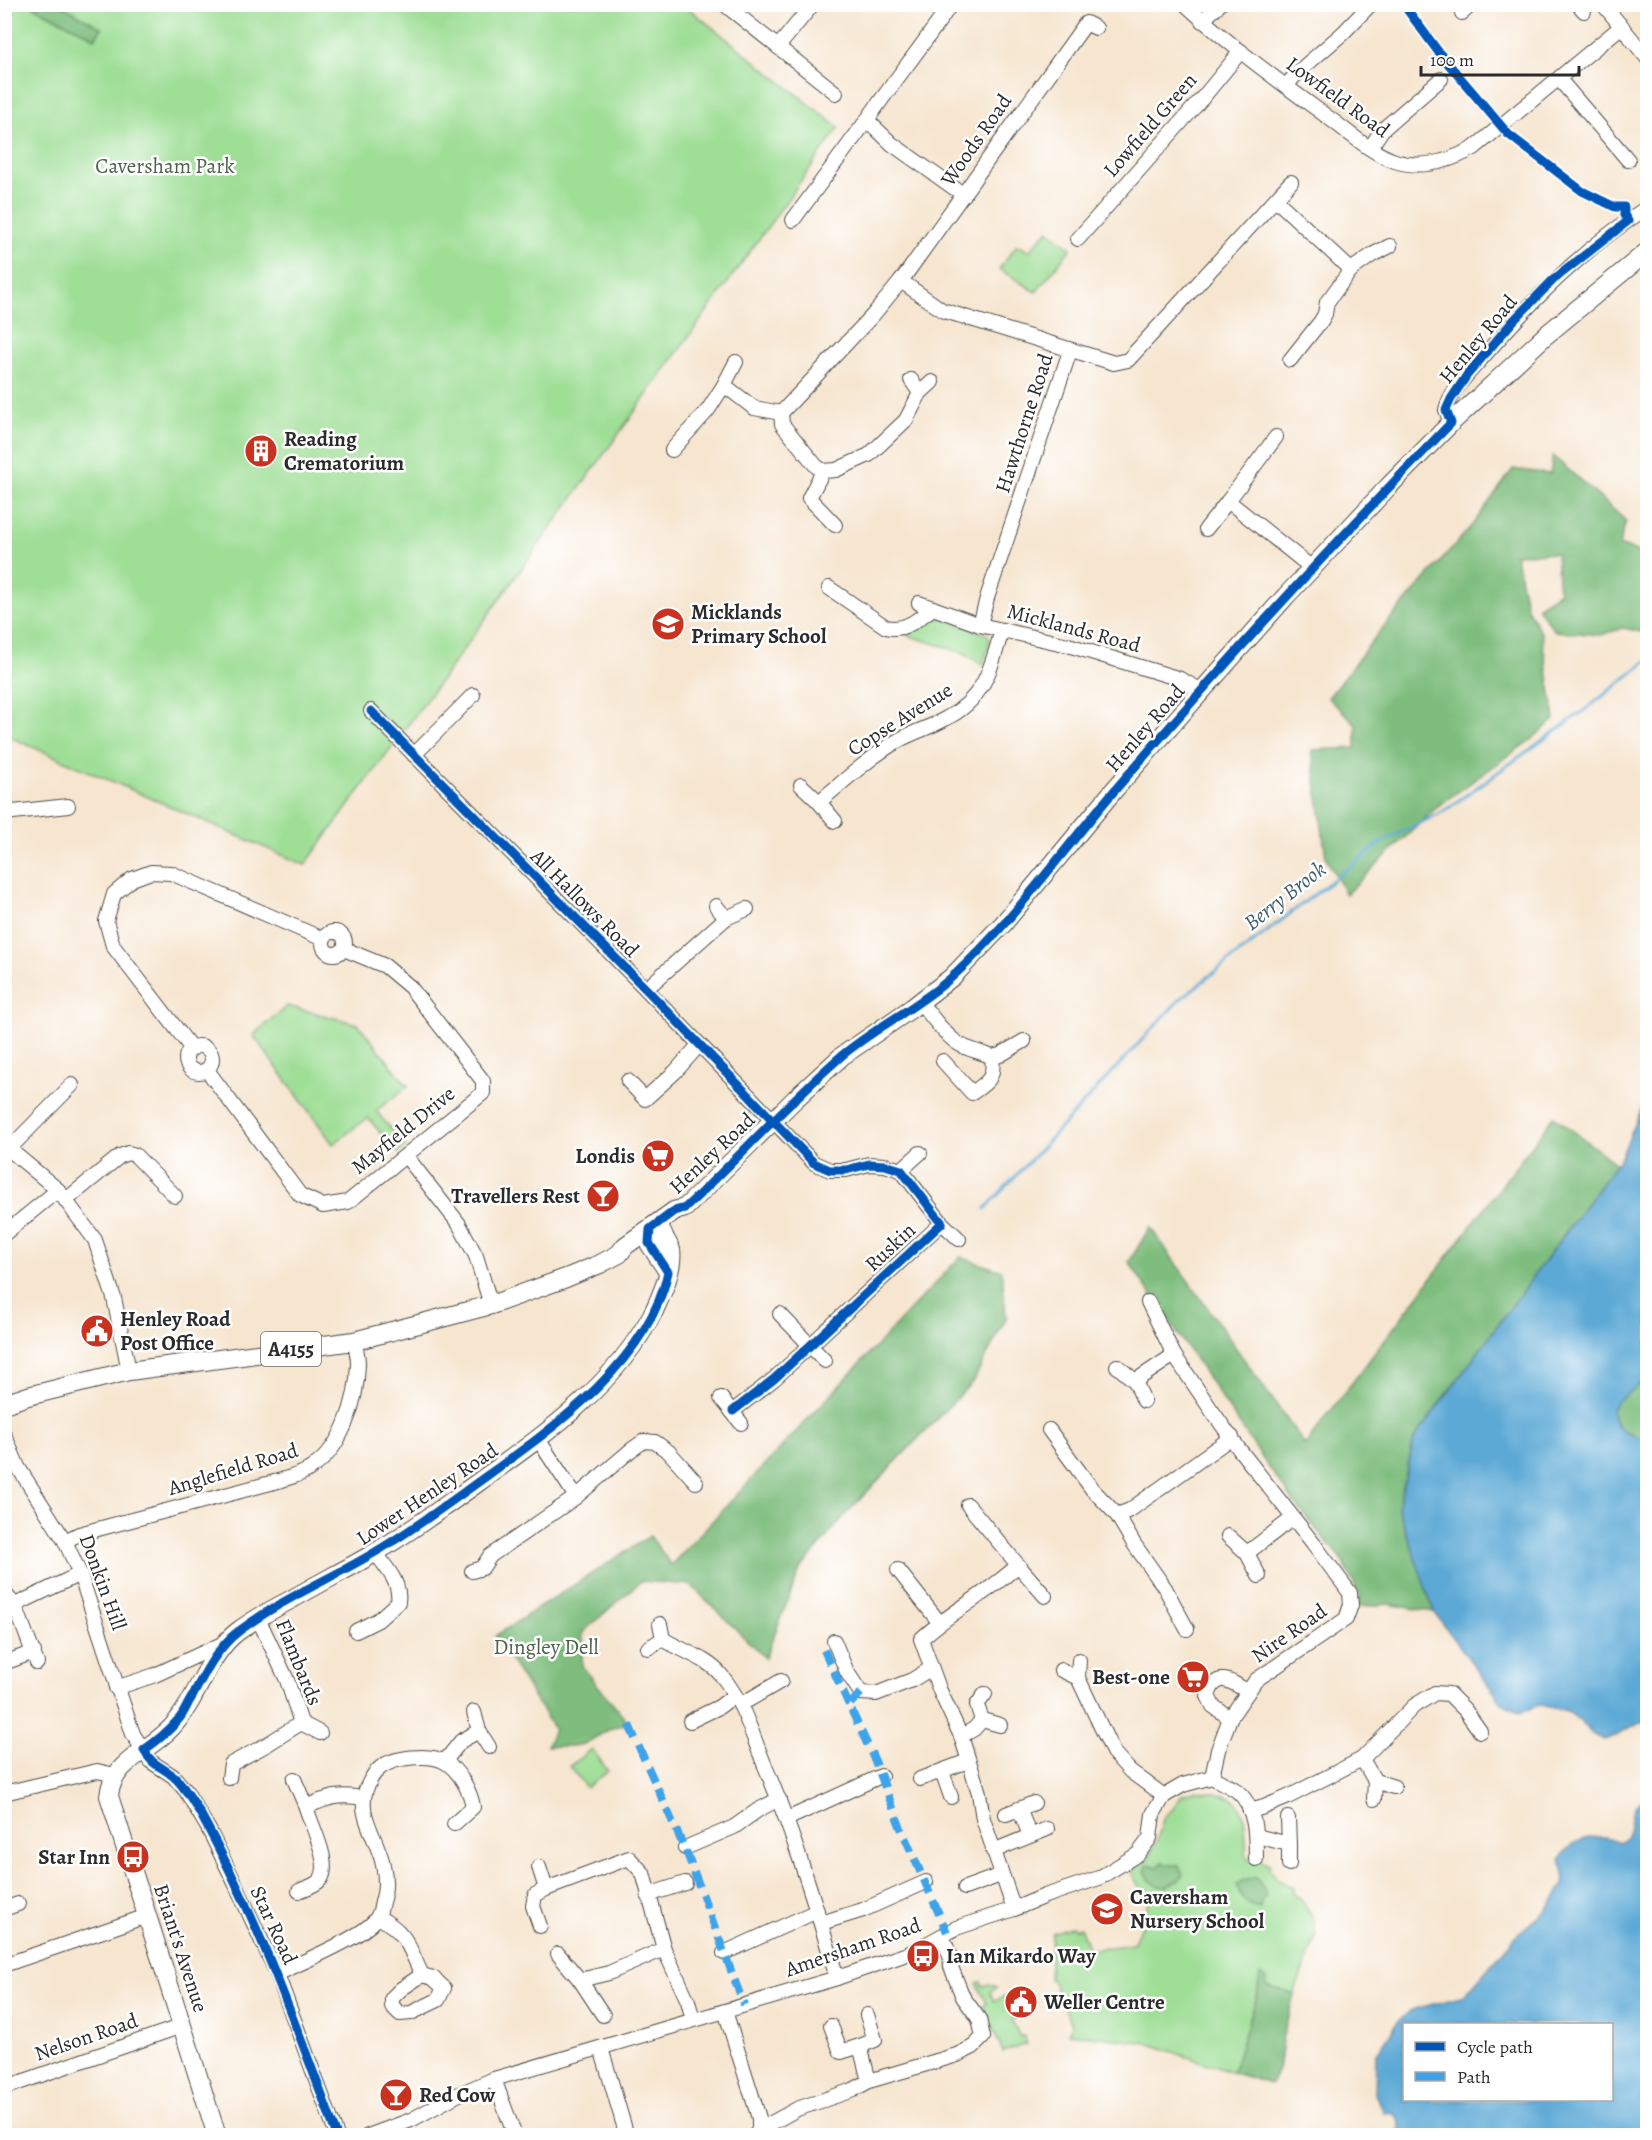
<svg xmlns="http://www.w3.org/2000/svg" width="1652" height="2140" font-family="Alegreya,serif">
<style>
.green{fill:#9ede95;stroke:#648460;stroke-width:1.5}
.forest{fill:#7ebd7e;stroke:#547454;stroke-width:1.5}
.water{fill:#5ca9d5;stroke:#446a80;stroke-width:1.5;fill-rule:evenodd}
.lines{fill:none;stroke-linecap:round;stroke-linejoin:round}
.stream{stroke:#5ca9d5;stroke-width:3}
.minor-casing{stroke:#494744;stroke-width:16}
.major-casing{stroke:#494744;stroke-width:20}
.minor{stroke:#fff;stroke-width:14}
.major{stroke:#fff;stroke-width:18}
.quiet{stroke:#3ea3eb;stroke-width:8;stroke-dasharray:15 8;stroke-linecap:butt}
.cycleway-casing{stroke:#fff;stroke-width:13}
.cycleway{stroke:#0057b8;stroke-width:9}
.labels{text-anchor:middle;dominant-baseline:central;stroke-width:5;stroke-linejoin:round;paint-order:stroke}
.shield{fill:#fff;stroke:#6b6b6b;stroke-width:1.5}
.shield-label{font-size:20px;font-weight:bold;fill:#2b2b2b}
.street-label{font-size:21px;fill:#2b2b2b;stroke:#fff}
.park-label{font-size:21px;fill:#4e614b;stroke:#fff}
.poi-label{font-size:21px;font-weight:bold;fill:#2b2b2b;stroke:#fff;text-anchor:start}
.water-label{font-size:22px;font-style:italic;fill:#3f5d6f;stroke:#fff}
</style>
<rect width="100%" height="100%" fill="#fff"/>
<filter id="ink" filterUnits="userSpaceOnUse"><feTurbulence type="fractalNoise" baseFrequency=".0167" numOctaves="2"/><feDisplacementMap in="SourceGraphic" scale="12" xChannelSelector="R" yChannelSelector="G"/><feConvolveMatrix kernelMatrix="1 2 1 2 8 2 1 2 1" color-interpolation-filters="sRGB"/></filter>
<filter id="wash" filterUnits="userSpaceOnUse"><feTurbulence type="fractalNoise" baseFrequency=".008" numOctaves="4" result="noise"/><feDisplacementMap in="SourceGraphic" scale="24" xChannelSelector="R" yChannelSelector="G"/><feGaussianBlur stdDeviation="1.35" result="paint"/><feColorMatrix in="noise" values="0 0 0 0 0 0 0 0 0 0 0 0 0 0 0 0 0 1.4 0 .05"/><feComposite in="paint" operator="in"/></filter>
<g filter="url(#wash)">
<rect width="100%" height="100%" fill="#f6e5cf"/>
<g class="green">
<path d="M4,5H684L839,128L455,661L305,865L5,735Z"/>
<path d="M1048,230L1071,248L1036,292L999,269L1017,245L1029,251Z"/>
<path d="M936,617L987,634L990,640L983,665L964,653L907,635C914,627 925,619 936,617Z"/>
<path d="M287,1006L358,1024L408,1086L376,1111L406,1147L398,1153L368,1118L333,1144L253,1035Z"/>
<path d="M592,1749L608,1771L586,1788L570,1766Z"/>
<path d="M1197,1790C1206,1793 1216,1792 1225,1795C1252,1805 1243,1836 1247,1857L1252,1860L1257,1858L1270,1864L1269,1869C1275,1880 1282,1882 1293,1887V1894L1301,1899L1314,1920L1316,1937L1294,1994L1282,2039L1278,2069L1271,2084L1240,2075L1147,2043L1068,2033L1072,2024L1052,1980L1049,1979L1052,1933L1073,1926L1074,1929L1080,1927L1089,1950L1133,1944L1145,1916L1148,1903L1131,1872L1148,1858L1156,1843L1164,1817L1173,1809L1182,1795Z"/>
<path d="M981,1982L983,1986L990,1984L997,1987L990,1992L994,2001L1005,1996L1015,2018L1012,2020L1020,2037L1024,2036L1027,2044L1003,2052L983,2006L987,2004L977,1983Z"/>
</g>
<g class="forest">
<path d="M30,5H61L102,28L95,38Z"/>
<path d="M1553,456L1626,521L1619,545L1647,555V633L1623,628L1601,635L1555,631L1537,607L1559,593L1556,553L1515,554L1527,608L1541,633L1555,719L1532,739L1438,806L1346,894L1326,858L1312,750L1356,748V724L1328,698L1380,631L1474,523L1513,469L1550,474Z"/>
<path d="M1554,1116L1616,1164L1414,1439L1398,1508L1434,1612L1388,1604L1359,1607V1594L1342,1560L1297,1506L1265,1462L1129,1262L1150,1227L1305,1445Z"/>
<path d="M960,1257L1002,1271L1006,1318L974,1380L844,1516L800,1570L765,1658L691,1585L641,1581L583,1632L582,1666L628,1723L610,1729L584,1744L572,1746H547L554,1729L495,1636L650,1536L671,1565Z"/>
<path d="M1647,1379V1439C1627,1434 1619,1434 1611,1412L1616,1402Z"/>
<path d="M1162,1862L1169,1865H1179L1183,1873L1179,1881C1175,1881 1173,1884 1170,1885C1159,1891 1148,1880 1145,1871L1148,1864L1158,1867Z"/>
<path d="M1256,1878L1264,1888L1266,1896L1261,1901L1260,1908C1246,1905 1240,1900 1237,1885L1245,1879Z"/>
<path d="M1260,1974L1266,1978V1986L1294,1994L1282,2039L1278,2069L1271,2084L1232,2072L1257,1996Z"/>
</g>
<g class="water">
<path d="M1647,1096V1379L1616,1402L1611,1412C1619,1434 1627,1434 1647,1439V1719L1618,1735L1604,1740L1593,1735L1580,1721L1567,1711L1540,1705L1520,1712L1502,1703L1434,1612L1398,1508L1414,1439L1621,1157Z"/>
<path d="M1647,1796V2135H1392L1399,2130V2123L1394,2113L1384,2112L1375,2094L1376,2055L1397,2023L1411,2010L1464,1996L1516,1936L1547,1910L1563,1886L1564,1872L1560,1860C1570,1838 1599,1831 1619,1842C1635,1836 1627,1817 1635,1806C1638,1803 1644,1799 1647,1796ZM1404,2024H1612V2100H1404Z"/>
</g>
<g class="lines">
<path class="stream" d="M985,1209L1180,999L1382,842L1444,811L1589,707L1648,660"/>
</g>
</g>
<g filter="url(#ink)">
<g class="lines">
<defs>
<g id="minor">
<path d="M724,4L778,47L813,4"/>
<path d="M1185,4C1230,46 1280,82 1329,118C1350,133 1371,153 1395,161C1422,170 1450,161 1474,148L1622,26"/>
<path d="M1578,4L1584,11"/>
<path d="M1603,4L1648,59"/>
<path d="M1462,13L1472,4"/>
<path d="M1202,21L1220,4"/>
<path d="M1096,28L1086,23L901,281L942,310L1114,363L1128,360L1291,182"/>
<path d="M778,47L836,93"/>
<path d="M1559,79L1628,160"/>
<path d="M1286,86L1298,72L1343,33L1370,5"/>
<path d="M867,120C894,81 924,44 951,4"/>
<path d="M1370,148L1382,130L1441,79"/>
<path d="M1276,200L1351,270L1372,255L1390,246"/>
<path d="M793,220L867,120L892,144L964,195"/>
<path d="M1078,239L1205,95L1241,51"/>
<path d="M1290,360L1321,321L1325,314L1327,302L1351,270"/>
<path d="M911,380L920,393"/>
<path d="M724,385L736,362"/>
<path d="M781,413L782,424L816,466L823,471L836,470L869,455L906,420L920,393L932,382"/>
<path d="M781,413L873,315L901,281"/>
<path d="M1451,423L1446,410C1450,391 1470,372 1482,358C1531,301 1584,248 1648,207"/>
<path d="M1276,437L1228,501L1312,568"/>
<path d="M672,450L708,410L724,385L754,408L781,413"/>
<path d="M823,471L809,498L835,525"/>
<path d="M1206,529L1228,501"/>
<path d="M829,588L886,627C905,632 918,619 933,608"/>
<path d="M919,603L980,625L1068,645L1180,679L1202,691"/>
<path d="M980,625L987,598L1070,351"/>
<path d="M371,711L646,989L814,1163L830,1170H846L869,1164L885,1165L901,1170L942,1223L774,1379L733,1411"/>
<path d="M414,755L473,695"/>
<path d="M801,785L819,802C845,780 870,757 899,740C914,732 931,727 945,719C984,700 991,668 1002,630"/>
<path d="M819,802L835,821"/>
<path d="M4,813L68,806"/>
<path d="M716,906L726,918"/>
<circle cx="334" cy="943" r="11"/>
<path d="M646,989L726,918L747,909"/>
<path d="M920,1002C931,1015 942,1032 956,1042C966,1050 980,1051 992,1057L1000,1055L1024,1041"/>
<circle cx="199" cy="1059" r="13"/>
<path d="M192,1049L113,946L106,921L114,894L132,879L151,872L171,873L323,939"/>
<path d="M943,1061L972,1093C988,1082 995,1078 992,1057"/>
<path d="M207,1070L300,1195L323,1206L348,1202L483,1093V1081L410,987L385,966L344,949"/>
<path d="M628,1081L645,1099L675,1072L699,1045"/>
<path d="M4,1145L58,1190L95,1240L114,1298L129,1371"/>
<path d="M9,1149L72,1085"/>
<path d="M406,1156L459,1224L476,1256L491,1305"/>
<path d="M901,1170L920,1153"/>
<path d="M66,1200L120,1156L128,1153L135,1155L175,1196"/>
<path d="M942,1223L959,1239"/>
<path d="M4,1234L58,1190"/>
<path d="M1148,1302L1174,1355L1210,1408L1239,1449L1313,1543L1350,1593L1351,1605L1346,1619L1256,1680L1230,1718L1218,1750L1212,1777"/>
<path d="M780,1314L825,1361"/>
<path d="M1117,1366L1135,1381L1174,1355"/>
<path d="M1135,1381L1144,1401"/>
<path d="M721,1398L741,1423"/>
<path d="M1049,1430L1092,1489L1117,1515L1130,1510L1232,1437"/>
<path d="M4,1434L18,1467L65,1541L80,1574L133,1734L150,1761L173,1776L186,1791L208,1828L235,1883L277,1974L337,2136"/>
<path d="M538,1439L576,1497L631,1450L644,1441L655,1442L669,1452L696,1482"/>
<path d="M968,1505L1018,1565C988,1594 951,1611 921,1639L940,1691L961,1736L979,1793L983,1819L1014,1909"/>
<path d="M1117,1515L1134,1544L1165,1588L1187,1629"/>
<path d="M1228,1536L1247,1553L1293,1518"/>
<path d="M65,1541L79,1534L282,1480C290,1477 300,1475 308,1470C342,1451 357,1401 358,1364C358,1356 356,1348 354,1341"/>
<path d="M1247,1553L1259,1576"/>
<path d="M1018,1565L1045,1596"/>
<path d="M898,1570L939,1622"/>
<path d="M472,1571L482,1568L490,1556L576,1497"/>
<path d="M4,1593L15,1605L80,1574"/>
<path d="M15,1605L37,1663"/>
<path d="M660,1624L663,1639"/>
<path d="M356,1631L378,1620L398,1602C401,1582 386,1568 375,1552"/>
<path d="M834,1641L847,1672L861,1693L876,1694L912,1680L930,1669"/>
<path d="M648,1648L663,1639C682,1651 707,1658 721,1675C743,1701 752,1735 765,1766C794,1835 816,1906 837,1978"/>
<path d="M1079,1660L1078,1678L1113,1752L1130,1771L1164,1796"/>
<path d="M4,1663L34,1652"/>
<path d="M1061,1670L1078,1678"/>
<path d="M116,1688L155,1675L224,1643"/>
<path d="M740,1705L781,1681"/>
<path d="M474,1712L479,1731"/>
<path d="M1230,1718L1213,1706L1208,1696C1216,1670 1231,1681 1248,1692"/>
<path d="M982,1720L1000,1725"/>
<path d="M690,1721L719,1707L735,1695"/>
<path d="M301,1723L320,1733"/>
<path d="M961,1736L974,1729L982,1720L977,1705L985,1694"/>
<path d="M1362,1759L1375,1781L1374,1799"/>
<path d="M445,1761L461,1741L479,1731L489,1747"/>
<path d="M942,1771L951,1797"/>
<path d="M229,1778L231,1764L266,1745L301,1723L287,1680L258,1618"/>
<path d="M294,1779L306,1807"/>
<path d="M920,1779L968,1761"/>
<path d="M1375,1781L1394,1787"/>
<path d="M4,1793L97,1771L115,1775"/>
<path d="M1019,1809L1030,1835"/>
<path d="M1250,1811L1264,1807L1288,1797L1362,1759L1414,1706L1435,1693L1449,1694L1465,1710L1480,1731"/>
<path d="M1006,1814L1034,1803"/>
<path d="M787,1819L881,1776"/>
<path d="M1256,1836L1289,1844L1288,1818"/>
<path d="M685,1848L734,1827L758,1810L779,1799"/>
<path d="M993,1851L1047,1829"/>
<path d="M1289,1864V1844"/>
<path d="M539,1867L546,1889L629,1858L643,1873L664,1949L688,2001L693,2020"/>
<path d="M965,1888L1001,1875"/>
<path d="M299,1891C306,1888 316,1885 320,1880C333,1865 310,1823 306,1807C328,1797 339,1794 363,1798"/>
<path d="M648,1895L685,1883"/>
<path d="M4,1909L18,1904"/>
<path d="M378,1917C408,1933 408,1946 422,1975L433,1978L444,1988L438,2000L411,2013L400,2014L392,2006V1998L401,1989L422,1975"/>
<path d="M821,1923L863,1910L926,1882"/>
<path d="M540,1926L533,1906L535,1895L546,1889"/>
<path d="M724,1953L817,1911"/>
<path d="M558,1954L580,1980L609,1973L664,1949"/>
<path d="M4,1965L147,1916"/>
<path d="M277,1974C300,1963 363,1937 376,1919C380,1914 381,1907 382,1902C386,1890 386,1878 383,1865C378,1838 353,1811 369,1783C371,1778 376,1771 380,1768C393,1757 430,1753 445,1762C459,1770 471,1792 473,1807L454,1824"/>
<path d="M580,1980L603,2015"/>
<path d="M725,2011L759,2118V2130L755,2135"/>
<path d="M867,2015L875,2040L860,2046L869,2081"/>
<path d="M831,2026L841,2052L860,2046"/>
<path d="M601,2048L627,2136"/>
<path d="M494,2079L515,2136"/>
<path d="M4,2088L182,2026"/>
<path d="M759,2130L797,2109L853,2090L869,2081L957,2055L973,2047L983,2037L979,2019L963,1997L951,1967L950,1955L942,1936"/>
<path d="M368,2136L411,2120L457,2095L494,2079L837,1978L910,1953L956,1928L1014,1909L1045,1896L1099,1878L1138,1854L1150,1838L1153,1814L1164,1796L1183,1785L1212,1777C1220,1782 1230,1786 1237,1791C1256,1806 1256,1837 1256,1859"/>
</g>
<g id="major">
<path d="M650,1229L649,1243L668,1272"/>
<path d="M4,1404L28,1396L129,1371L354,1341L491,1305L566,1278L600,1264L619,1254L625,1246L674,1211L685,1208L795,1099L842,1056L912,1008L952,977L1003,924L1114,790L1286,596L1388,487L1451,423L1546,335L1648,251"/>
<path d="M217,2136L109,1796C112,1762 149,1751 171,1728C198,1700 206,1656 237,1632C254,1619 273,1609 292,1599C318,1584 345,1570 371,1555C409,1533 445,1506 480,1481C547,1433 615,1386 654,1311C661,1296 674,1268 671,1250C669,1245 665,1239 663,1234L650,1229"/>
</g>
</defs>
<use href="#minor" class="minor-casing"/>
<use href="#major" class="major-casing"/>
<use href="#minor" class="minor"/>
<use href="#major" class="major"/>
<g class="quiet">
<path d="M824,1650L849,1705"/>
<path d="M861,1693L849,1705L875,1761L900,1826L947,1932"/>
<path d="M629,1725L688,1856L744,2005"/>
</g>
<defs>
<g id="cycleway">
<path d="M371,711L646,989L814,1163L830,1170H846L869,1164L885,1165L901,1170L942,1223L774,1379L733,1411"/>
<path d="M337,2136C296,2026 257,1916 200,1813C193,1801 184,1786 174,1777C161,1765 153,1767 144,1750C157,1741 168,1732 178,1720C184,1714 187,1704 192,1697C204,1674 218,1646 239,1631C280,1600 328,1580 372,1554C410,1532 446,1505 481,1480C551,1430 649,1362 668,1272L649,1243L650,1229L674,1211L685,1208C738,1159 785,1105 839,1058C874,1028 917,1008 952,977C1013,922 1061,852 1115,790C1223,664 1335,542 1451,423L1446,410L1451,399L1467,375L1514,320L1553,280L1628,221L1624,215V207H1615L1582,191L1508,134L1440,54L1403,4"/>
</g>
</defs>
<use href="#cycleway" class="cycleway-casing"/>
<use href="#cycleway" class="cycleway"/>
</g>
</g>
<defs>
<symbol id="building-disc" viewBox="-11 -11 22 22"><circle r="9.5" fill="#c8321e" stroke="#fff"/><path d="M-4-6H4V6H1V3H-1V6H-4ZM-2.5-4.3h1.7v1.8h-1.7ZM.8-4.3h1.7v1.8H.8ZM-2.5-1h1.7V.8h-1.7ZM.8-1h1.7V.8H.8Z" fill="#fff"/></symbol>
<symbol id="school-disc" viewBox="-11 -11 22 22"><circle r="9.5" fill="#c8321e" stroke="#fff"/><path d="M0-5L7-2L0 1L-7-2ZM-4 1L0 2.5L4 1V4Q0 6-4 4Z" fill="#fff"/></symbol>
<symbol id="supermarket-disc" viewBox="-11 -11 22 22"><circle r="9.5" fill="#c8321e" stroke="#fff"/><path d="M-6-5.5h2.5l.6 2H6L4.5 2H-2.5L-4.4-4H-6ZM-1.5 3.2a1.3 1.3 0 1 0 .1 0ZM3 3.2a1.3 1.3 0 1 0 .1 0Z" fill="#fff"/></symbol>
<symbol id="bar-disc" viewBox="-11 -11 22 22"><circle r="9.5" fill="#c8321e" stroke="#fff"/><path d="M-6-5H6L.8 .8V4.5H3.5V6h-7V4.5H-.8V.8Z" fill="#fff"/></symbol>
<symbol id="civic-disc" viewBox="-11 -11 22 22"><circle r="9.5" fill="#c8321e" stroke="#fff"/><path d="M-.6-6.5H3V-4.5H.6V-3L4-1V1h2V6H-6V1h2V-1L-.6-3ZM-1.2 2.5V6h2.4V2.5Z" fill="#fff"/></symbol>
<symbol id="bus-disc" viewBox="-11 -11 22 22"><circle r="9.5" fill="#c8321e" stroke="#fff"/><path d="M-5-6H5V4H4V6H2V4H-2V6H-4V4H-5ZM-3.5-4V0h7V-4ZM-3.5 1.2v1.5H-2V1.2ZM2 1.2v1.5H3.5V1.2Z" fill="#fff"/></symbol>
</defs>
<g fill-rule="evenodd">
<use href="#building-disc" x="242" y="432" width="38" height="38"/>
<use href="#school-disc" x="649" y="605" width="38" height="38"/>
<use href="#supermarket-disc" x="639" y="1137" width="38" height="38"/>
<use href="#bar-disc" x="584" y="1177" width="38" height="38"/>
<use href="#civic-disc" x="78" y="1312" width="38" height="38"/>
<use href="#supermarket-disc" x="1174" y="1658" width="38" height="38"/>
<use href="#bus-disc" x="114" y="1838" width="38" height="38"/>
<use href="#school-disc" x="1088" y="1890" width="38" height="38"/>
<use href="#bus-disc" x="904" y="1937" width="38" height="38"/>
<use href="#civic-disc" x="1002" y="1983" width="38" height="38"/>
<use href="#bar-disc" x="377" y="2076" width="38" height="38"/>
</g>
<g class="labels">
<rect class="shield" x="261" y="1332" width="60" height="34" rx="4.5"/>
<g class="shield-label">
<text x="291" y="1349">A4155</text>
</g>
<g class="street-label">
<text transform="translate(1338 97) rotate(36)">Lowfield Road</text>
<text transform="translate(1150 125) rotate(-49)">Lowfield Green</text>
<text transform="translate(976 140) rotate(-55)">Woods Road</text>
<text transform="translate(1478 339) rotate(-50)">Henley Road</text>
<text transform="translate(1024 423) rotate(-72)">Hawthorne Road</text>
<text transform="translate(1074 628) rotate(15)">Micklands Road</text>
<text transform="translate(900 719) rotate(-32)">Copse Avenue</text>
<text transform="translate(1145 728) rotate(-49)">Henley Road</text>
<text transform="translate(585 903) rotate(45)">All Hallows Road</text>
<text transform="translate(403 1130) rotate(-39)">Mayfield Drive</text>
<text transform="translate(712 1153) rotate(-43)">Henley Road</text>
<text transform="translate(890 1247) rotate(-43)">Ruskin</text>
<text transform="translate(233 1469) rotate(-17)">Anglefield Road</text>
<text transform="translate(427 1494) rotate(-34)">Lower Henley Road</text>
<text transform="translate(103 1582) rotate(70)">Donkin Hill</text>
<text transform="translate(1289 1633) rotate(-35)">Nire Road</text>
<text transform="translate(299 1662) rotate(68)">Flambards</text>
<text transform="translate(274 1925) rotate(65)">Star Road</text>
<text transform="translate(853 1947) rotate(-19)">Amersham Road</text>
<text transform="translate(181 1948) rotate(72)">Briant's Avenue</text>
<text transform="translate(86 2037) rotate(-19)">Nelson Road</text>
</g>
<g class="park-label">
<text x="165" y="166">Caversham Park</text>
<text x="546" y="1647">Dingley Dell</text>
</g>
<g class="poi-label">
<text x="284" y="439">Reading<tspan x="284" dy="24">Crematorium</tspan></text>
<text x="691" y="612">Micklands<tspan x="691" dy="24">Primary School</tspan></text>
<text x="635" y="1156" text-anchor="end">Londis</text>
<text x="580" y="1196" text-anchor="end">Travellers Rest</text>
<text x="120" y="1319">Henley Road<tspan x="120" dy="24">Post Office</tspan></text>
<text x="1170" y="1677" text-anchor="end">Best-one</text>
<text x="110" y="1857" text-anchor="end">Star Inn</text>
<text x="1130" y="1897">Caversham<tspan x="1130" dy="24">Nursery School</tspan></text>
<text x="946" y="1956">Ian Mikardo Way</text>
<text x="1044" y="2002">Weller Centre</text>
<text x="419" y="2095">Red Cow</text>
</g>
<g class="water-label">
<text transform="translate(1285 896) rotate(-38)">Berry Brook</text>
</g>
</g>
<rect width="1652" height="2140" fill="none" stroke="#fff" stroke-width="24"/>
<rect x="1403" y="2023" width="210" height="78" fill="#ffffff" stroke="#aaaaaa" stroke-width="1.5"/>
<rect x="1415" y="2042" width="30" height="9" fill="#0057b8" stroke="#aaaaaa" stroke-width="1.5"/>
<text x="1457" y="2053" font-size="18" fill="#2b2b2b">Cycle path</text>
<rect x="1415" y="2072" width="30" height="9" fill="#3ea3eb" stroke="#aaaaaa" stroke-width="1.5"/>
<text x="1457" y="2083" font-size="18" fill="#2b2b2b">Path</text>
<path d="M1421 66v9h158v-9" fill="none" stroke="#2b2b2b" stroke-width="3"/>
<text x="1430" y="66" font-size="18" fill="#2b2b2b" stroke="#ffffff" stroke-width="4.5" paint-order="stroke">100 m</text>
</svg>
